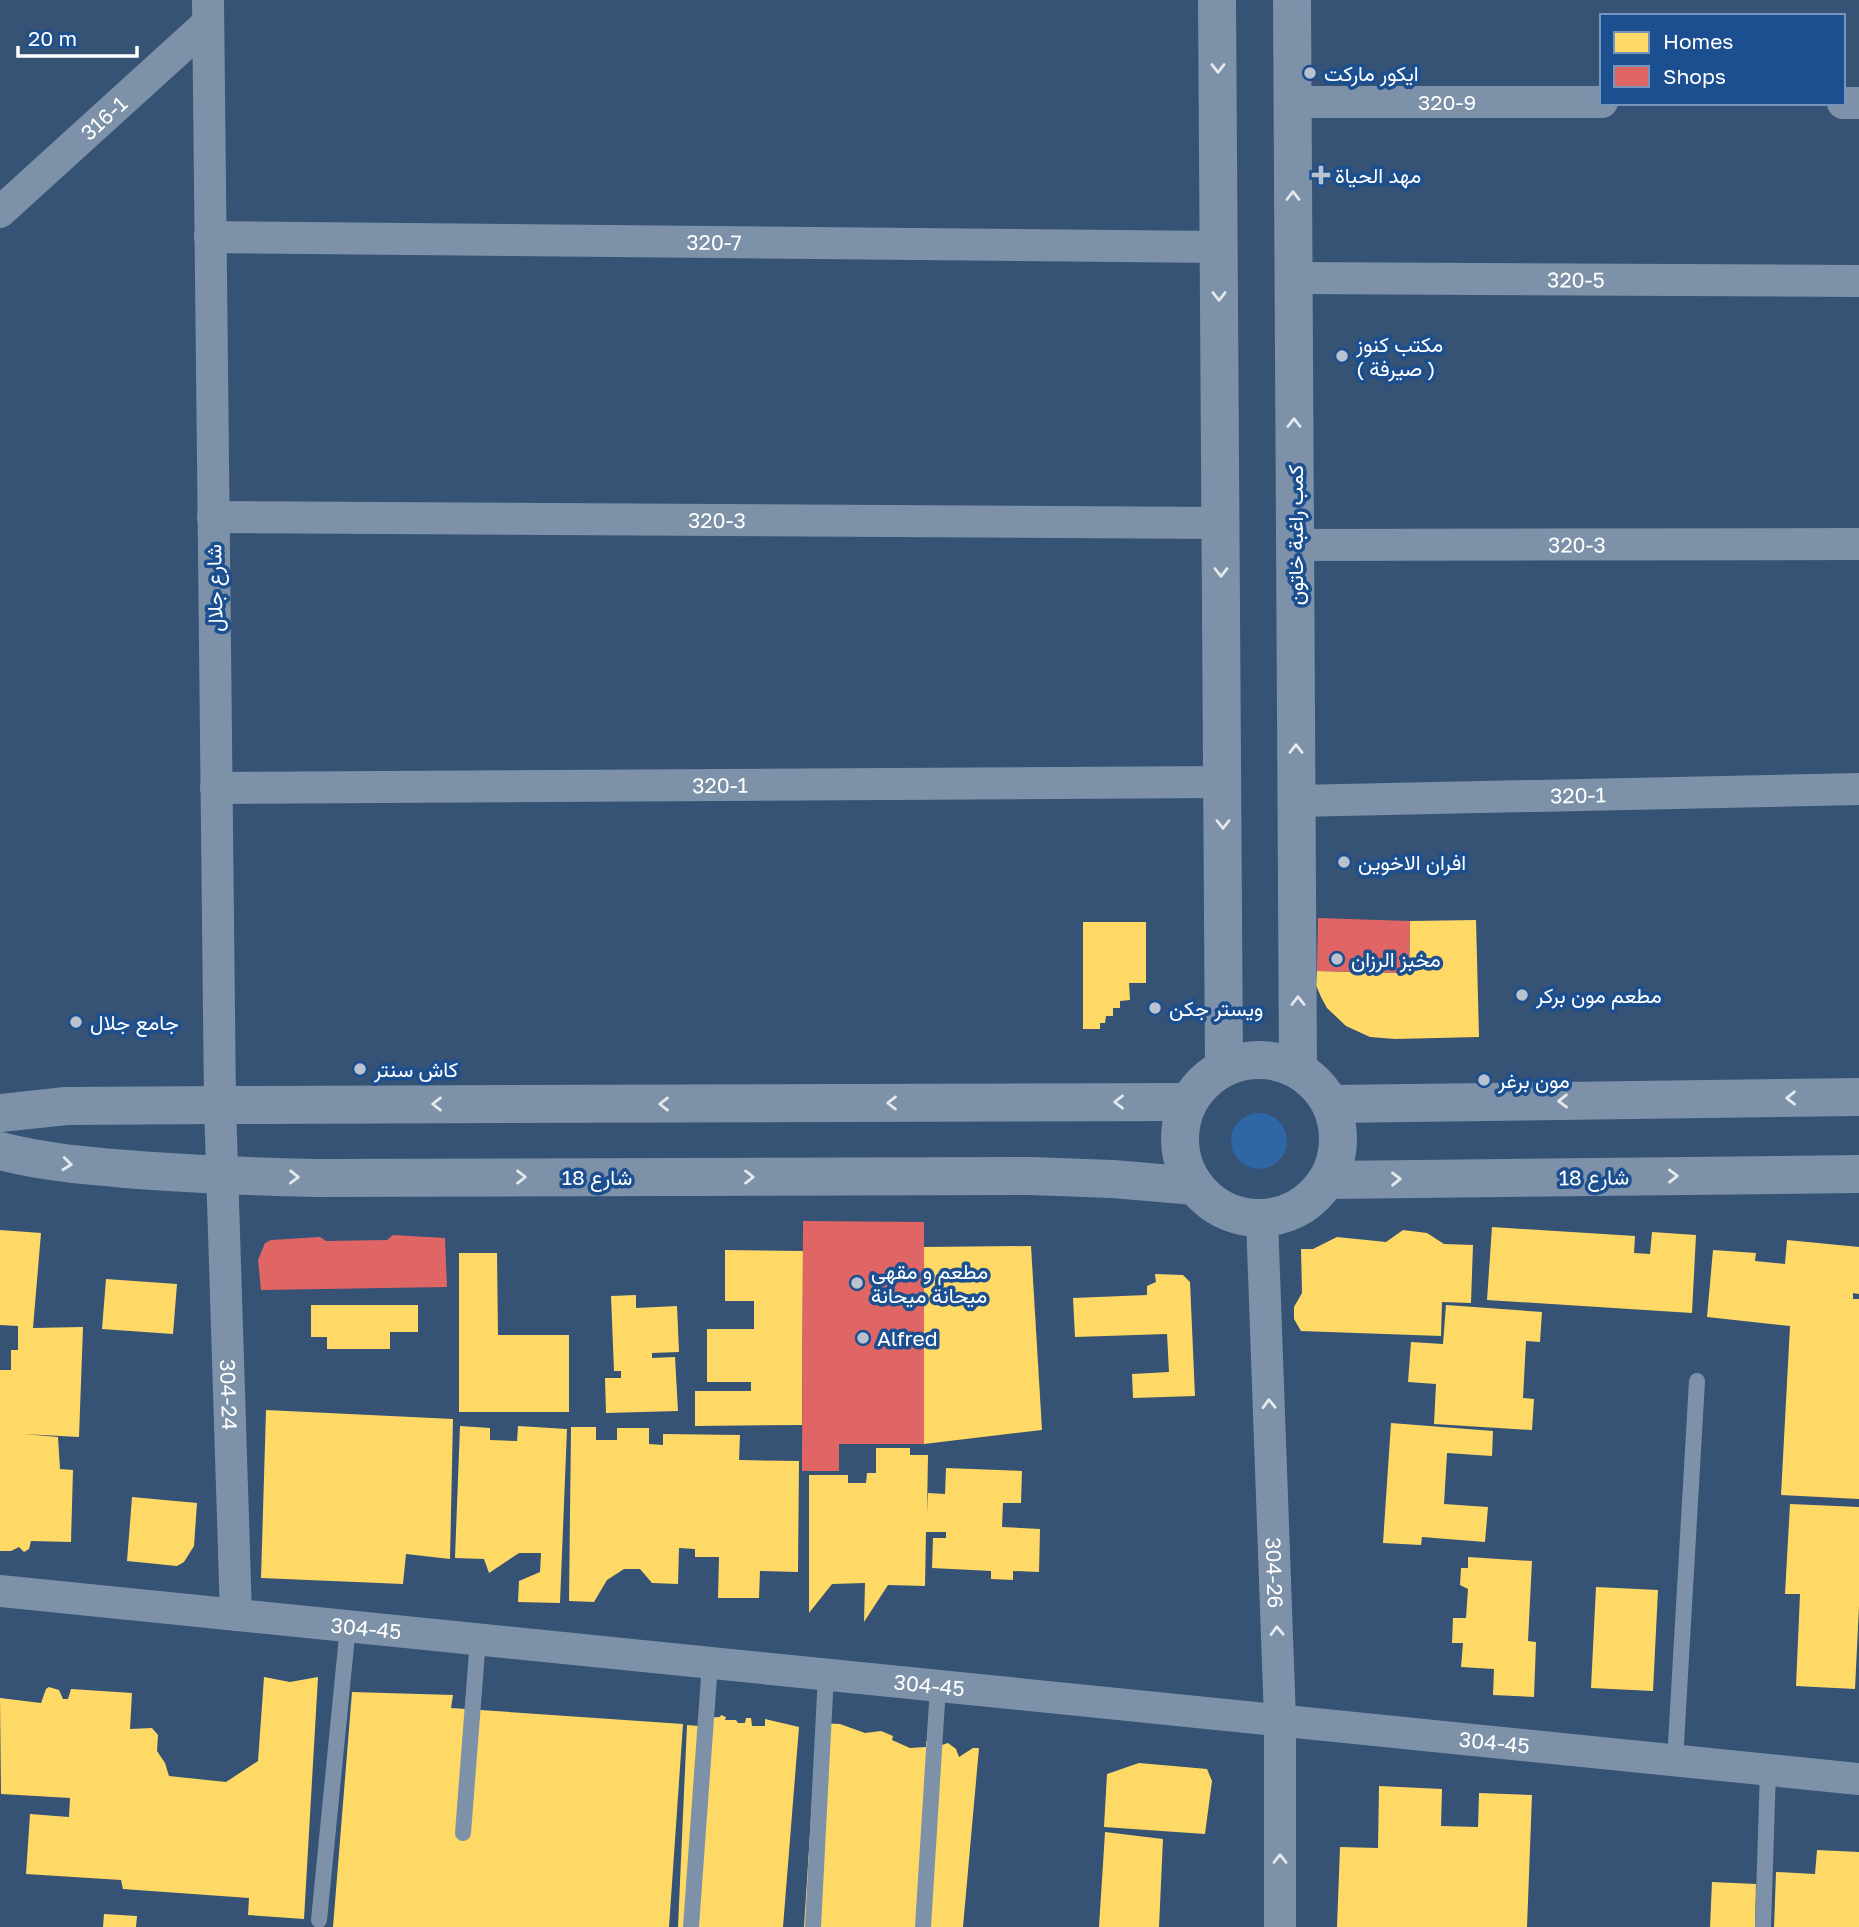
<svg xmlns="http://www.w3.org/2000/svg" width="1859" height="1927" font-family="'Golos Text',Vazirmatn,sans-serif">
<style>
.green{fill:#2f66a5}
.homes{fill:#ffd966}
.shops{fill:#e06666}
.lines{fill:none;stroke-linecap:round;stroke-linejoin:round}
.service{stroke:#7d92a8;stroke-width:16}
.minor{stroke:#7d92a8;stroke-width:32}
.tertiary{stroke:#7d92a8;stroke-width:38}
.oneway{stroke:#e5e9ee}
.poi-dot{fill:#b9c2ce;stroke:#1b4f8f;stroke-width:2.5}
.labels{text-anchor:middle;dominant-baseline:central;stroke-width:7;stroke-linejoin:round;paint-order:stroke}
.poi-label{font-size:21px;fill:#fff;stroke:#1b4f8f;text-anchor:start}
.street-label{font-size:21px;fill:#fff;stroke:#1b4f8f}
</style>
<rect width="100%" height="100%" fill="#365274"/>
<circle class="green" cx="1259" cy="1141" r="28"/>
<g class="homes">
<path d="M1476,920L1479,1037L1395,1039L1370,1037L1346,1026L1327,1008L1321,997L1316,985L1317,971L1409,973L1410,921Z"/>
<path d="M1083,922H1146V983H1129L1130,1000L1120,1001V1008H1113V1016H1106L1105,1023H1100V1029H1083Z"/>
<path d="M1492,1227L1635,1236L1634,1253L1650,1254L1652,1232L1696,1235L1692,1313L1487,1300Z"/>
<path d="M0,1230L41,1233L33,1328L83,1327L79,1437L23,1434L58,1437L60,1469L73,1470L71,1542L31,1541L29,1549L24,1552L19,1547L11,1551H0V1370H11V1350H18V1326L0,1325Z"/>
<path d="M1403,1230L1427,1233L1444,1244L1473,1245L1471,1303L1442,1302L1441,1336L1301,1331L1294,1319V1307L1302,1293L1301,1249H1313L1337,1237L1386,1242Z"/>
<path d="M1787,1240L1859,1247V1294L1853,1293V1299H1859V1499L1781,1495L1790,1326L1707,1317L1713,1250L1756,1253L1755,1261L1785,1264Z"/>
<path d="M1031,1246L1042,1430L924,1444V1247Z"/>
<path d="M725,1250L803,1251L802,1425L695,1426V1391H751V1382H707V1329H754V1301H725Z"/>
<path d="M459,1253H497L498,1335H569V1412H459Z"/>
<path d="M1155,1274L1183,1275L1190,1282L1195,1396L1133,1398L1132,1374L1169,1372L1167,1334L1075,1337L1073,1298L1147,1295V1286L1156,1282Z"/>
<path d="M106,1279L177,1284L173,1334L102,1329Z"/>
<path d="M636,1295V1308L677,1306L679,1352L652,1353V1358L675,1357L678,1411L606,1413L605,1378H621V1371H614L611,1296Z"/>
<path d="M311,1305H418V1332H390V1349H327V1337H311Z"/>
<path d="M1446,1305L1542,1312L1540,1342L1526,1341L1523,1398L1534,1399L1532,1430L1434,1424L1436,1384L1408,1382L1411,1342L1443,1344Z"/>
<path d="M266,1410L453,1419L450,1559L406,1554L403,1584L261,1578Z"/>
<path d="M1391,1423L1493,1431L1492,1456L1447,1453L1444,1504L1488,1507L1485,1542L1422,1537L1421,1545L1383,1543Z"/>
<path d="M460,1426L490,1428V1440L517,1441L518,1426L567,1429L560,1603L518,1602L519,1581L540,1572L541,1553H519L489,1573L484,1559L455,1558Z"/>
<path d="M571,1427H596V1440H617V1428H649V1444L663,1445V1434L740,1435L739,1460L799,1461L798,1572L760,1571L759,1598H718L719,1557H695V1549L679,1548L678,1584L652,1583L640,1569H624L607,1580L594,1602L569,1601Z"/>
<path d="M876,1448H910V1455H928L927,1513L928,1493L945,1494L946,1468L1022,1471L1021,1503H1003L1002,1527L1040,1529L1039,1572L1013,1571V1580L991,1579V1571L932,1568L933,1538H946V1532H926L925,1586L888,1585L864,1622L865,1583L832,1584L809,1613V1475H848V1483H866L867,1473H876Z"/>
<path d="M132,1497L197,1503L194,1546L184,1562L177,1566L127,1561Z"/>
<path d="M1790,1504L1859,1507V1606L1855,1689L1796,1686L1800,1594H1785Z"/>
<path d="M1468,1557L1532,1561L1528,1641L1536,1642L1534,1697L1493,1695L1494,1669L1461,1667L1463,1643H1452L1453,1618H1466L1468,1589L1460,1585L1461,1568H1468Z"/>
<path d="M1596,1587L1658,1590L1653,1691L1591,1688Z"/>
<path d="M264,1677L290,1682L318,1677L304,1919L248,1915L249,1898L123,1889L121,1880L26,1874L30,1814L69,1817L70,1798L1,1794L0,1698L41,1703L46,1689L49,1687L59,1690L63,1699H68L71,1689L132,1693L130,1729L152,1728L158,1735L157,1751L165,1763L169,1776L226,1782L258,1761Z"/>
<path d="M352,1692L453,1695L451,1708L683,1724L669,1927H333Z"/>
<path d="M721,1715L726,1717L725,1720H736L738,1723H745L746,1718H751L752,1726H765V1719L799,1727L783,1927H678L687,1725L699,1726L704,1718L720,1717Z"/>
<path d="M817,1723L840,1724L865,1733L881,1731L893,1736L892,1740L910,1748L926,1747V1741H932L936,1747L948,1743L956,1749L959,1757L973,1748H979L963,1927H804Z"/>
<path d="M1139,1763L1207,1769L1212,1781L1205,1834L1104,1827L1107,1774Z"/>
<path d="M1379,1786L1442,1789L1441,1826L1478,1827L1479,1793L1532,1795L1527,1927H1337L1340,1847L1378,1848Z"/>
<path d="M1105,1832L1163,1839L1159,1927H1099Z"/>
<path d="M1817,1850L1859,1852V1927H1774L1776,1872L1815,1874Z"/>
<path d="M1712,1882L1756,1884L1755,1927H1710Z"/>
<path d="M104,1914L137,1916L136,1927H103Z"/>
</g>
<g class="shops">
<path d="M1318,918L1410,921L1409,973L1317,971Z"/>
<path d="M803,1221L924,1222V1444H839V1471H802Z"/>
<path d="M393,1235L445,1238L447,1287L261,1290L258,1260L265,1243L271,1240L320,1237L326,1241L387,1240Z"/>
</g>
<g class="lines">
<g class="service">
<path d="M1675,1761L1697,1381"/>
<path d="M463,1833L478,1639"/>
<path d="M319,1920L348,1626"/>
<path d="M691,1927L710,1663"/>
<path d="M813,1927L826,1674"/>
<path d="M923,1927L938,1686"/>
<path d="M1763,1927L1768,1770"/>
</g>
<g class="minor">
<path id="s1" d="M208,0L220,1105L236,1615"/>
<path id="s2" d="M1293,102H1602"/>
<path d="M1843,103H1859"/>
<path id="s3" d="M0,212L208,23"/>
<path id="s4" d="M210,237L1219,247"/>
<path id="s5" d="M1294,278L1859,281"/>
<path id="s6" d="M213,517L1221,523"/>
<path id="s7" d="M1295,545L1859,544"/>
<path id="s8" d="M216,788L1222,782"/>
<path id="s9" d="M1296,801L1859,789"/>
<path id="s10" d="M1262,1218L1280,1720V1927"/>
<path id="s11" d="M0,1591L1859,1779"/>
</g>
<g class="tertiary">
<path d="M1217,0L1224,1067"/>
<path d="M1292,0L1298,1069"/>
<circle cx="1259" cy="1139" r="79"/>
<path d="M1331,1104L1859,1097"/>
<path d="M0,1113L66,1106L220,1105L1188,1102"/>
<path d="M0,1151C46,1163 91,1166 138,1170C197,1174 256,1177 315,1178L1030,1176L1113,1179L1195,1186"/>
<path d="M1328,1180L1859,1174"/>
</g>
</g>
<defs><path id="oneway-chevron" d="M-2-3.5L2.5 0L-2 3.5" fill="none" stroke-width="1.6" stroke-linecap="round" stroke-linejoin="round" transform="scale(1.75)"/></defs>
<g class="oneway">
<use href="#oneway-chevron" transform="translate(1218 68) rotate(90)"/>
<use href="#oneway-chevron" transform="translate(1293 196) rotate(-90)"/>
<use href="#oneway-chevron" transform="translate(1219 296) rotate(90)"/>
<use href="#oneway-chevron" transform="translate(1294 423) rotate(-90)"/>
<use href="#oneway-chevron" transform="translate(1221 572) rotate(90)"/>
<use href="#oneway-chevron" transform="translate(1296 749) rotate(-90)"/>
<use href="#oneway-chevron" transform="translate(1223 824) rotate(90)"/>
<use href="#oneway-chevron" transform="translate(1298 1001) rotate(-90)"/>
<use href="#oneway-chevron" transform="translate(1791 1098) rotate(179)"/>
<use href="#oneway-chevron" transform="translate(1563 1101) rotate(179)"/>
<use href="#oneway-chevron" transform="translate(1119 1102) rotate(180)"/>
<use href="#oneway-chevron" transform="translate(892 1103) rotate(180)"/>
<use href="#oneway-chevron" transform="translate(437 1104) rotate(180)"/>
<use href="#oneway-chevron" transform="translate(664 1104) rotate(180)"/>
<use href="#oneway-chevron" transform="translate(67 1164) rotate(6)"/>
<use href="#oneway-chevron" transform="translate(1673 1176) rotate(-1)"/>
<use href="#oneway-chevron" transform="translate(294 1177) rotate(1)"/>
<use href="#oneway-chevron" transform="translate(521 1177)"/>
<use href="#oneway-chevron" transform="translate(749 1177)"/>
<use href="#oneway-chevron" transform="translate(1396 1179) rotate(-1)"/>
<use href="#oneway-chevron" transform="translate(1269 1404) rotate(-92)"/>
<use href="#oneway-chevron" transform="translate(1277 1631) rotate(-92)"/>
<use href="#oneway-chevron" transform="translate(1280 1859) rotate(-90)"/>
</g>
<g class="poi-dot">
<circle cx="1310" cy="73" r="7"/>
<path d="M1317.5 164.5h7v7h7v7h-7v7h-7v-7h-7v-7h7z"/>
<circle cx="1342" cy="356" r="7"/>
<circle cx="1344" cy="862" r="7"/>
<circle cx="1337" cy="959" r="7"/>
<circle cx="1522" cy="995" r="7"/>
<circle cx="1155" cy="1008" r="7"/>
<circle cx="76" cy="1022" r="7"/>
<circle cx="360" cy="1069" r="7"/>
<circle cx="1484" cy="1080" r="7"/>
<circle cx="857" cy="1283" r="7"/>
<circle cx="863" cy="1338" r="7"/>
</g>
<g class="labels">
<g class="poi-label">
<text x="1324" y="73">ايكور ماركت</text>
<text x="1335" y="175">مهد الحياة</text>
<text x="1356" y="344">مكتب كنوز<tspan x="1356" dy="24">( صيرفة )</tspan></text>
<text x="1358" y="862">افران الاخوين</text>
<text x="1351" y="959">مخبز الرزان</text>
<text x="1536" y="995">مطعم مون بركر</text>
<text x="1169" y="1008">ويستر جكن</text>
<text x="90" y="1022">جامع جلال</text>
<text x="374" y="1069">كاش سنتر</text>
<text x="1498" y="1080">مون برغر</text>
<text x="871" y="1271">مطعم و مقهى<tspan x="871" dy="24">ميحانة ميحانة</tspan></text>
<text x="877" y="1338">Alfred</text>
</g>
<g class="street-label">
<text stroke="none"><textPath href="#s2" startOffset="154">320-9</textPath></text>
<text stroke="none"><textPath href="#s3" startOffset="140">316-1</textPath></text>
<text stroke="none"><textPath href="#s4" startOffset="504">320-7</textPath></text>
<text stroke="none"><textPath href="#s5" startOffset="282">320-5</textPath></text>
<text stroke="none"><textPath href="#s6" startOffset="504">320-3</textPath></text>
<text transform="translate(1295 535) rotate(-90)">كمب راغبة خاتون</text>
<text stroke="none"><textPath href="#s7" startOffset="282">320-3</textPath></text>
<text transform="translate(214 588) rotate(-91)">شارع جلال</text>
<text stroke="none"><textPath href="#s8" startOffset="504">320-1</textPath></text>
<text stroke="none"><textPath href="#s9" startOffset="282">320-1</textPath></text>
<text x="597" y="1177">شارع 18</text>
<text transform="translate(1594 1177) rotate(-1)">شارع 18</text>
<text stroke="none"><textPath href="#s1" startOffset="1395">304-24</textPath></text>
<text stroke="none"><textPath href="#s10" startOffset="355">304-26</textPath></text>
<text stroke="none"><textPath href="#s11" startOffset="368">304-45</textPath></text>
<text stroke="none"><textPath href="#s11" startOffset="934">304-45</textPath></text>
<text stroke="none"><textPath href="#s11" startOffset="1502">304-45</textPath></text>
</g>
</g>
<rect x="1600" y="14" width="245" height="91" fill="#1b4f8f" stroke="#7695bc" stroke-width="2"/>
<rect x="1614" y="32" width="35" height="21" fill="#ffd966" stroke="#7695bc" stroke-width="2"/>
<text x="1663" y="49" font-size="21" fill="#ffffff">Homes</text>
<rect x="1614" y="66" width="35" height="21" fill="#e06666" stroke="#7695bc" stroke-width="2"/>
<text x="1663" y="84" font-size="21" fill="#ffffff">Shops</text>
<path d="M18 46v10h119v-10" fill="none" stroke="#ffffff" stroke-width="3.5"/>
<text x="28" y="46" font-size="21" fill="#ffffff" stroke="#1b4f8f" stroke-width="5" paint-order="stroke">20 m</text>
</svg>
